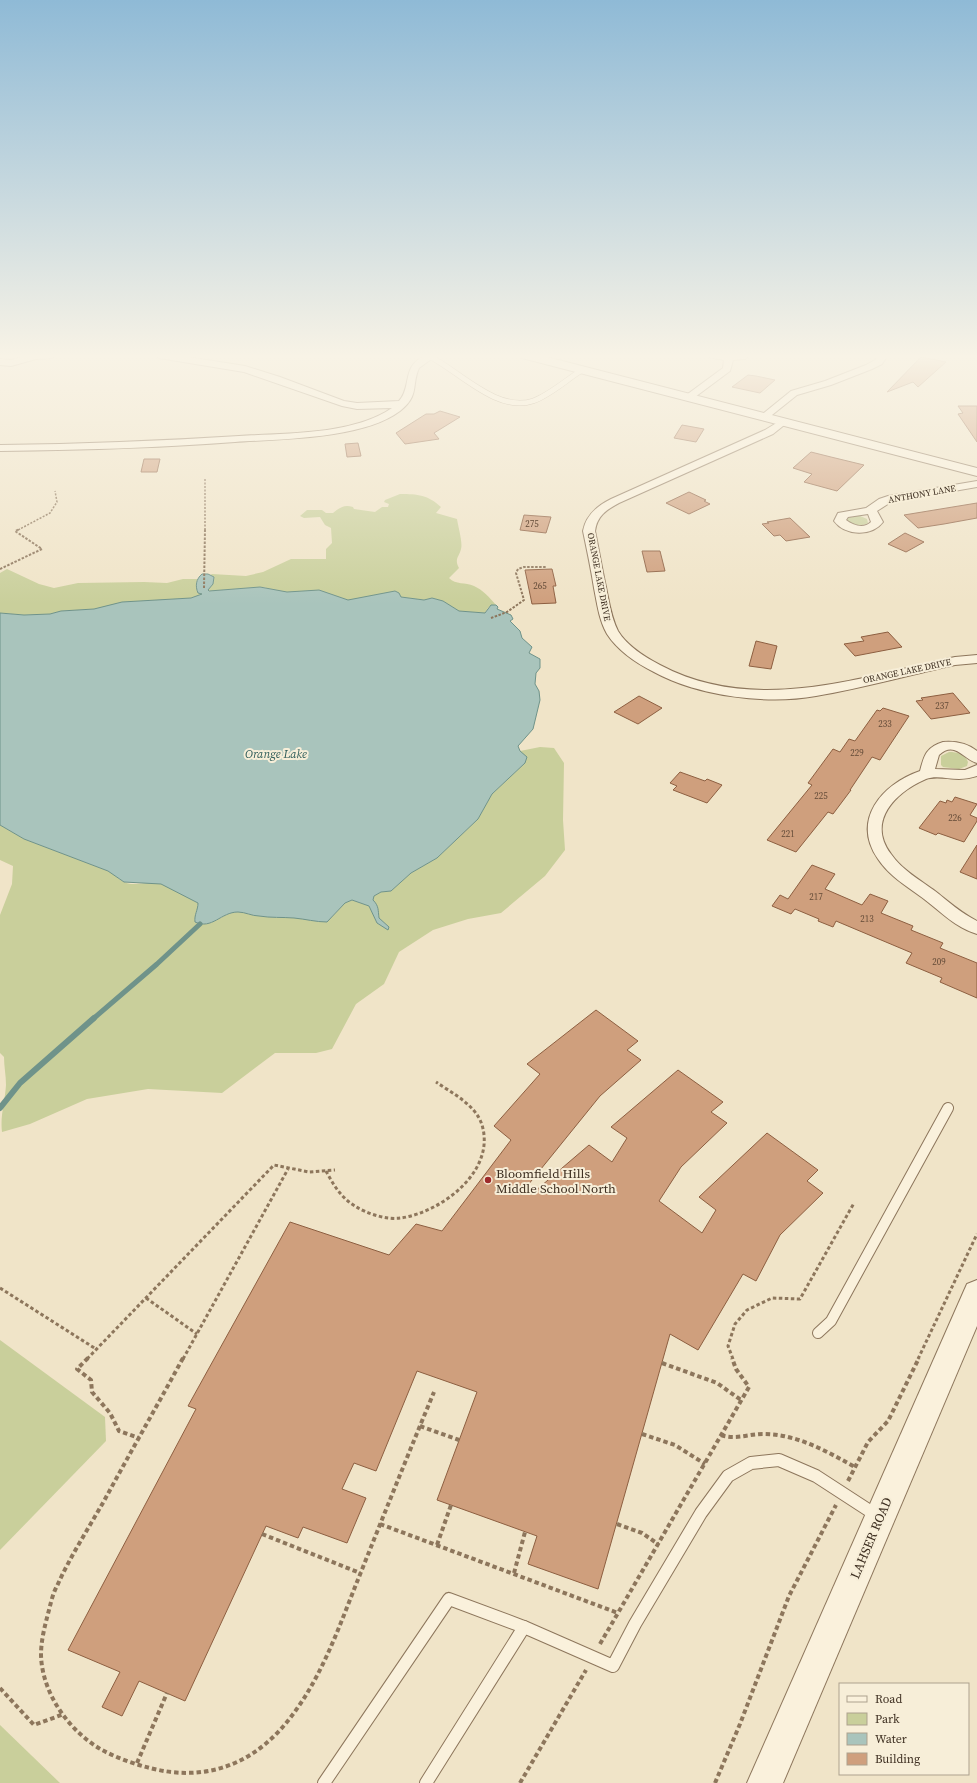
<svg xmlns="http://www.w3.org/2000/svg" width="977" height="1783" font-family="'Source Serif 4',serif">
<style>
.green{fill:#c9cf9b}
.water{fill:#a9c4bc;stroke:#6f938a}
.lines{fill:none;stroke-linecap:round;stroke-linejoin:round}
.stream-far1{stroke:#6f938a;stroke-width:5}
.stream{stroke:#6f938a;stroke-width:6}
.building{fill:#cf9f7d;stroke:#8d5f41}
.service-far2-casing{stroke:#8d765c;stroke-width:6}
.service-far1-casing{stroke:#8d765c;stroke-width:12}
.service-casing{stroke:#8d765c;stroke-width:14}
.minor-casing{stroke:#8d765c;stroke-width:2}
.tertiary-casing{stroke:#8d765c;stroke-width:2}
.path-far3{stroke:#8d765c;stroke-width:1.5;stroke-dasharray:2 1.5;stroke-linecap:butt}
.path-far2{stroke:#8d765c;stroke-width:2;stroke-dasharray:2.5 1.5;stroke-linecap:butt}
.path-far1{stroke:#8d765c;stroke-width:3;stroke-dasharray:3.5 2.5;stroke-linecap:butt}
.path{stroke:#8d765c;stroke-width:4;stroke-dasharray:4.5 3;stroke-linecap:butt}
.service-far2{stroke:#faf1dc;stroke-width:5}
.service-far1{stroke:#faf1dc;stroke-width:10}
.service{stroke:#faf1dc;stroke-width:12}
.minor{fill:#faf1dc;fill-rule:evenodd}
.tertiary{fill:#faf1dc;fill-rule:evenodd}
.poi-dot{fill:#9e2a2b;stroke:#f7eed8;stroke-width:1.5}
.labels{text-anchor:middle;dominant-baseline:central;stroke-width:4;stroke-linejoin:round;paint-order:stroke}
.far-street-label{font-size:9px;fill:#3d2e20;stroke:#f7eed8}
.number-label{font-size:9px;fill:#624a37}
.water-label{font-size:12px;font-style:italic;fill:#2f5d5a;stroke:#f7eed8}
.near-poi-label{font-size:13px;fill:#3d2e20;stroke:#f7eed8;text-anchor:start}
.near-street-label{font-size:13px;fill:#3d2e20;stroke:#f7eed8}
</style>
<rect width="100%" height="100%" fill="#f0e4c8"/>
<g class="green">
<path d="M400,494C418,494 428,495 441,507L436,513L457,519C458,526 463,543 461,549C459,557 454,559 459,568L449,578C456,585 465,582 474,586C483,590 489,597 496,605C490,604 488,608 485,613L459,611L443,601L432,598L424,600L401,597L348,600L330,594L280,592L263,587L214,592L208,590L213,584L214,577L210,575L212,574L246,576L263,572L291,559H326V549L332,543L331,528L325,525L320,517L304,518L300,516L307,510H322L326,513H333C339,508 344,504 353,507L354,509L375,512L382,507H388L389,504L384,502L385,500Z"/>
<path d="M858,515L867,519L868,523C861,527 851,526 846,519L847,517Z"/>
<path d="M7,569L39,584L54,588L78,583L144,582L167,583L183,579H198L197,582L203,594L191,598L118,603L112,606L94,609L61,611L50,614L24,615L0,613V573Z"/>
<path d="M540,747L554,748L564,763L563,820L565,850L545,876L501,913L468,919L433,930L399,952L384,984L356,1004L332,1049L316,1053H275L222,1093L148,1089L87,1099L30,1124L2,1132C0,1116 5,1101 6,1085C6,1076 4,1066 4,1057L0,1053V915L12,884L13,866L0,860V825L24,839L108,871C116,875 121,883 131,884C141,884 153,881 162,884C175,889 187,897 198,903C198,910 194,915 195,922C212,930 222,912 238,912C246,912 253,916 260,916C279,919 301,915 319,922L331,918L345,903L352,900L369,906L377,923L389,927L379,918C378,910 379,906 373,900L374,896L381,892L391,891L411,873L437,858L478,819L492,794L525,763L523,755L520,751Z"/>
<path d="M949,752C957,752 965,754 968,762L967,766L959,769L943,767L941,765V756Z"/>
<path d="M0,1340L105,1417L106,1441L0,1550Z"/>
<path d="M0,1725L60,1783H0Z"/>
</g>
<path class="water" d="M202,574H208L214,577L213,584L208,590L209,591L260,587L287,592L319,590L348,600L395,591L399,593L401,597L424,600L432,598L443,601L459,611L485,613L491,605H496L498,607L497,609L511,615L513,619L510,621L520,631L522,638L532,647L529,653L540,659V668L536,673L535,684L539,691L540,700L533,729L518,746L520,751L527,757L525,763L492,794L478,819L437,858L411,873L391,891L381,892L374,896L373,900C379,906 378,910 379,918L389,927L388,930L377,923L369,906L352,900L345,903L327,922C316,922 305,919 294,918C282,917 271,918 259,916C252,916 245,912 238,912C221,912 212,930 195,922C194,915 198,910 198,903L161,884L124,882L108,871L24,839L0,825V613L24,615L50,614L61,611L94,609L122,602L191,598L202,594L198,593C195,586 196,579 202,574Z"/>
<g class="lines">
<path class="stream-far1" d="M93,1019L157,964L200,924"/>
<path class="stream" d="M0,1108L20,1083L94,1018"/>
</g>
<g class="building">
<path d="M921,357L946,362L918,387L913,382L887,392Z"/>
<path d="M748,375L756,376L775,380L760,393L732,387Z"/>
<path d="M958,406H977V442L958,414L963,413Z"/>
<path d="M440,411L460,417L434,433L439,439L405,444L396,433L426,414H434Z"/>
<path d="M682,425L704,429L696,442L674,438Z"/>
<path d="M358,443L361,456L347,457L345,444Z"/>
<path d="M811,452L831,457L864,465L837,491L804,482L812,474L793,468Z"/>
<path d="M144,459H160L157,472H141Z"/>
<path d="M689,492L706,500L704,501L710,504L689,514L666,503Z"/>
<path d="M977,503V518L944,524L918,528L904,515Z"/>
<path d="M524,515L551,517L546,533L520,530Z"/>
<path d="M790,518L810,537L786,541L780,535L774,536L762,524L769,523L767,522Z"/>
<path d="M905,533L924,542L906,552L888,544Z"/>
<path d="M642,551H660L665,571L647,572Z"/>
<path d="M552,569L556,586H553L556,603L532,604L525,570Z"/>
<path d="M888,632L902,647L855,656L844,644L864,641L861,637Z"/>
<path d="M756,641L777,646L771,669L749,666Z"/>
<path d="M953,693L970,713L931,719L916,701L923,700L921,698Z"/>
<path d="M639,696L662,708L638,724L614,712Z"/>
<path d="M883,708L909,716L880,760L872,757L850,790H851L833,814L828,812L796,852L767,840L812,785L808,783L833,749L840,752L849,739L855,741L877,710L880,711Z"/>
<path d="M680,772L705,781L707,779L722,785L707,803L673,790L677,786L670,783Z"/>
<path d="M955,797L977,804L970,815L977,818V821L964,842L938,833L936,835L919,828L940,801L946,803L947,800L952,802Z"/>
<path d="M977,845V879L960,872Z"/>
<path d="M812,865L835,874L825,889L862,905L870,894L888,901L881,913L913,926L911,930L943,943L940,948L977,963V998L940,982L942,978L906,963L912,953L836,921L833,927L818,921L819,919L795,909L791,914L772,906L780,895L788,899Z"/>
<path d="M596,1010L638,1041L627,1050L641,1060L600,1096L528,1185L534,1192L589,1145L612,1162L627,1138L611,1127L678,1070L723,1102L711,1112L727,1123L681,1167L659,1201L702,1233L716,1210L699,1197L767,1133L818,1170L807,1181L823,1193L780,1235L756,1281L743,1274L698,1350L670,1334L598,1589L528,1564L537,1536L437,1500L477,1392L417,1371L376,1471L354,1463L342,1489L366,1498L347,1543L303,1527L298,1538L266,1526L185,1701L139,1681L122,1716L102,1707L120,1672L68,1650L196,1409L188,1406L290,1222L389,1255L416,1224L442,1231L511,1140L494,1126L540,1074L527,1064Z"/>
</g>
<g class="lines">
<defs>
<path id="service-far2" d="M429,356C459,371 497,413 533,401C550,395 566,380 582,370"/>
<path id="service-far1" d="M818,1333L831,1321L948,1108"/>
<g id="service">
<path d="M324,1783L449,1599L524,1627"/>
<path d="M426,1783L524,1627L613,1666L635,1624L701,1513L728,1476L751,1463L779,1460L816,1476L876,1515"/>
</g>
<g id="minor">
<path d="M29,355H57L52,358L36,359L11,366L0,365V359L11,360Z"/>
<path d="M154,355H175L245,366L280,377L344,401L357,403L399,401C411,388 403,370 419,359C425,355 429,355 437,355L419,368C411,386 420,395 400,411C363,439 281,439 235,442C157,448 79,450 0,451V445C80,444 159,441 239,436C285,433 353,435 392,408L357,409L342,406L244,372L159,358Z"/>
<path d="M707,355H744L747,357L745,359L733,360L730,371L691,400H685L683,398L685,396L723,368L724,360L709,357Z"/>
<path d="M879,355H888L882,364L872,369L831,385L797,395L767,419L764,420L759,417L791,391L825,381L866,365L875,360Z"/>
<path d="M783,419L788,422L773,434L619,503C606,510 597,516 595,531C599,550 602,569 606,587C609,602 611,617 618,631C627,646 645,657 660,665C754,715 858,678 955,657L977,655V663L955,665C909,675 863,688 816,696C766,705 698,696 654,672C636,663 618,651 607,634C599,620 597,603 594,588C591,569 587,550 583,531C586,515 597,506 611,499L765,430Z"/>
<path d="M977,481V487L891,502L877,511L883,522C872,537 845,536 834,521L838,513L866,508L879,499L888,496ZM868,514L871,522C864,529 854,526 846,520L848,517Z"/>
<path d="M943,742C955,741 967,743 977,751V763C964,760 955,740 939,755L935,769L965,770L977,765V776C971,778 965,779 959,779C948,779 936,775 926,779C896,792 866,821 891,854C902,870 920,880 935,891C949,902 961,913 977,921V934C956,928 941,912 924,899C908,887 889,876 878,859C851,820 882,784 920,771C924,756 926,747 943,742Z"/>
</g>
<g id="tertiary">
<path d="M520,355H539L977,468V476L522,358Z"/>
<path d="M977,1280V1326L783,1783H747L963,1293L967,1284Z"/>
</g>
</defs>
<use href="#service-far2" class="service-far2-casing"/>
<use href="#service-far1" class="service-far1-casing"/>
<use href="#service" class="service-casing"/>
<use href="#minor" class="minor-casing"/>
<use href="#tertiary" class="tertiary-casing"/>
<g class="path-far3">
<path d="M18,530L50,513L57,502L55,491"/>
<path d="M205,530V479"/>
</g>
<g class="path-far2">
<path d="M0,569L42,549L15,531L20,529"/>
<path d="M204,588L205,529"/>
<path d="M491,618L507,612L524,600L516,573L518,569L524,567H546"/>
</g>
<g class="path-far1">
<path d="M326,1171C333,1184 341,1198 355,1206C367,1214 387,1220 401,1218C442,1212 496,1171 482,1125C476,1105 452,1093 436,1082"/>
<path d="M0,1288L96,1349"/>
<path d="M146,1298L197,1334"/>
<path d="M87,1359L274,1165L309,1172L335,1170"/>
<path d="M183,1359L288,1169"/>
<path d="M733,1359L728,1346L735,1324L747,1310L772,1298L800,1299L854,1203"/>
<path d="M918,1359L977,1234"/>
</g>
<g class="path">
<path d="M88,1358L77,1369L91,1380L92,1392L110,1413L119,1431L139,1438"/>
<path d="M183,1358C157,1406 130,1453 104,1501C88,1529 70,1557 57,1586C53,1593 51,1602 49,1610C45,1625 41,1640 41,1655C42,1694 70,1732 102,1750C117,1758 134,1764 150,1768C200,1781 245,1768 280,1730C320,1686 339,1626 361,1572C385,1512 409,1452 434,1392"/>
<path d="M662,1363L717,1383L741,1400"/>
<path d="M420,1426L459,1440"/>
<path d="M642,1434L675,1445L705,1464"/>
<path d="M721,1435C736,1440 748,1434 763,1434C797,1434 826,1451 855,1467"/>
<path d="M848,1481L868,1442L888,1421L919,1358"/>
<path d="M380,1524L618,1613"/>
<path d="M617,1524L642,1533L658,1544"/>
<path d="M262,1534L360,1573"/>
<path d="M437,1545L451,1505"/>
<path d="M514,1573L525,1532"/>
<path d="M600,1644L749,1387L736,1369L732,1358"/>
<path d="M0,1688L34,1725L64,1714"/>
<path d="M137,1763L167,1693"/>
<path d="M520,1783L586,1670"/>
<path d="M715,1783L740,1724L789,1596L836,1505"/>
</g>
<use href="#service-far2" class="service-far2"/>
<use href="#service-far1" class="service-far1"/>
<use href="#service" class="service"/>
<use href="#minor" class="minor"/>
<use href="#tertiary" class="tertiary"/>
</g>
<linearGradient id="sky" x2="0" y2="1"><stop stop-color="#8fbad6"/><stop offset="0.59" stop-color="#f8f3e6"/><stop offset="1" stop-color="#f8f3e6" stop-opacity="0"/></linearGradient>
<rect width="977" height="604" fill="url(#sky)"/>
<circle class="poi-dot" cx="488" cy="1180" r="4"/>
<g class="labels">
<g class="far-street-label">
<text transform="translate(922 494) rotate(-10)">ANTHONY LANE</text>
<text transform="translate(599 577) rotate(79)">ORANGE LAKE DRIVE</text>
<text transform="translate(907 671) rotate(-12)">ORANGE LAKE DRIVE</text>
</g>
<g class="number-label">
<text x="532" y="524">275</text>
<text x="540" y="586">265</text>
<text x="942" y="706">237</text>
<text x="885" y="724">233</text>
<text x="857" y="753">229</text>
<text x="821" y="796">225</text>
<text x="955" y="818">226</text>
<text x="788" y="834">221</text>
<text x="816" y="897">217</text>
<text x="867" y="919">213</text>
<text x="939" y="962">209</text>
</g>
<g class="water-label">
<text x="276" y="754">Orange Lake</text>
</g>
<g class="near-poi-label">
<text x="496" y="1173">Bloomfield Hills<tspan x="496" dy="15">Middle School North</tspan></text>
</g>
<g class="near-street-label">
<text transform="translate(871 1538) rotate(-67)">LAHSER ROAD</text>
</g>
</g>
<rect x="839" y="1683" width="130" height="92" fill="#f7eed8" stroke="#ada18e"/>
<rect x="847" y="1696" width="20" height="6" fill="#faf1dc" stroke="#ada18e"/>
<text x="875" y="1703" font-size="12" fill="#3d2e20">Road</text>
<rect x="847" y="1713" width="20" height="12" fill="#c9cf9b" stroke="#ada18e"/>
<text x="875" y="1723" font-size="12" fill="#3d2e20">Park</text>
<rect x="847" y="1733" width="20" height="12" fill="#a9c4bc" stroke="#ada18e"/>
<text x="875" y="1743" font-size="12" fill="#3d2e20">Water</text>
<rect x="847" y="1753" width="20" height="12" fill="#cf9f7d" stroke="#ada18e"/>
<text x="875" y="1763" font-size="12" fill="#3d2e20">Building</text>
</svg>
